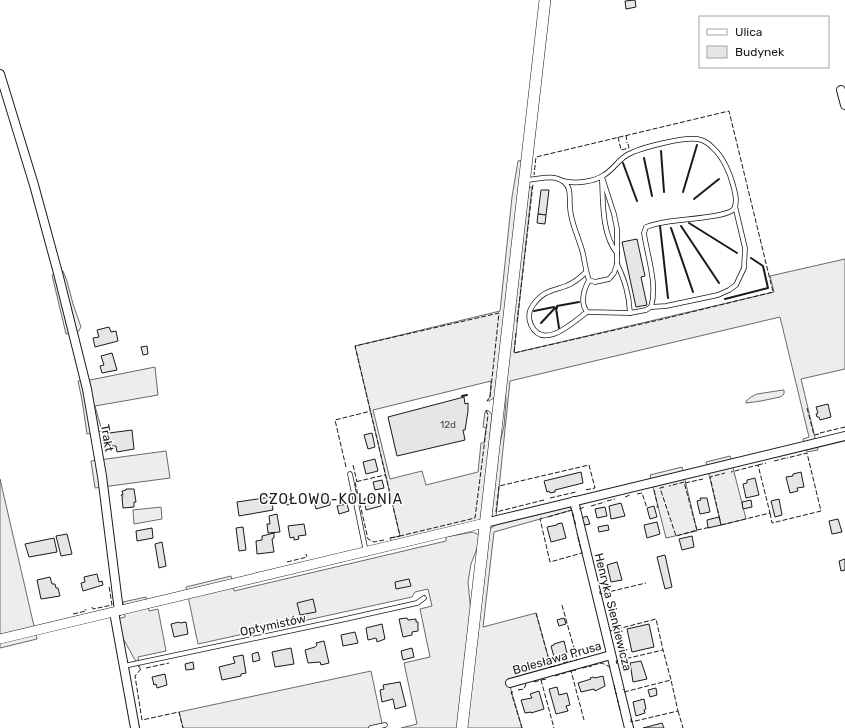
<svg xmlns="http://www.w3.org/2000/svg" width="845" height="728" font-family="Rubik,sans-serif">
<style>
.built{fill:#ededed;stroke:#6a6a6a}
.building{fill:#e6e6e6;stroke:#1a1a1a}
.lines{fill:none;stroke-linecap:round;stroke-linejoin:round}
.service-casing{stroke:#1a1a1a;stroke-width:5.5}
.minor-casing{stroke:#1a1a1a;stroke-width:10}
.tertiary-casing{stroke:#1a1a1a;stroke-width:10}
.secondary-casing{stroke:#1a1a1a;stroke-width:12}
.service{stroke:#fff;stroke-width:4}
.minor{stroke:#fff;stroke-width:8}
.tertiary{stroke:#fff;stroke-width:9}
.secondary{stroke:#fff;stroke-width:11}
.fence{stroke:#1a1a1a;stroke-width:1;stroke-dasharray:5 2;stroke-linecap:butt}
.wall{stroke:#1a1a1a;stroke-width:2}
.labels{text-anchor:middle;dominant-baseline:central;stroke-width:3;stroke-linejoin:round;paint-order:stroke}
.number-label{font-size:10px;fill:#4d4d4d}
.street-label{font-size:12px;fill:#1a1a1a;stroke:#fff}
.quarter-label{font-size:14px;letter-spacing:1px;fill:#1a1a1a;stroke:#fff}
</style>
<rect width="100%" height="100%" fill="#fff"/>
<g class="built">
<path d="M523,160L496,392L494,398L489,401H487L490,397L491,381L373,410L390,479L422,471L426,485L478,472L481,443H484L486,428L483,427L485,412L487,410L490,412L492,415L482,516L480,520L394,542L391,541L390,538L400,536L355,346L500,311L512,197L518,161Z"/>
<path d="M529,187H532L514,353L774,292L770,276L845,259V369L801,379L818,450L807,452L803,439L809,437L780,317L510,381L496,517H493L491,513L497,456L504,426L506,401L505,385Z"/>
<path d="M63,271L67,281L73,304L81,327L78,332L66,334L52,275Z"/>
<path d="M155,367L158,395L95,406L102,431L87,434L82,400L78,381L90,380Z"/>
<path d="M783,390H784V394L780,397L761,401L746,403V401L751,397L757,394Z"/>
<path d="M166,451L170,478L95,488L91,461Z"/>
<path d="M730,456L746,519L721,525L706,462Z"/>
<path d="M682,467L697,531L666,538L650,475Z"/>
<path d="M0,479L37,639L0,648Z"/>
<path d="M161,507L162,519L134,524L133,510Z"/>
<path d="M569,507L572,510L494,532L483,627L536,613L551,667L508,679L522,728H466L488,533L491,528L496,525Z"/>
<path d="M473,532L479,535V543L471,564L468,582L471,613L458,728H401L417,724L404,663L430,657L420,609L432,606L428,589L415,592L412,597L198,644L186,587L231,576L234,591L446,541V537Z"/>
<path d="M146,597L149,611L158,609L166,651L138,657L140,669L113,620L125,617L123,602Z"/>
<path d="M371,671L383,728H183L179,712Z"/>
</g>
<g class="building">
<path d="M635,0L636,7L626,9L625,1Z"/>
<path d="M541,190H549L546,215L538,214Z"/>
<path d="M538,214L546,215L545,224L537,223Z"/>
<path d="M637,239L645,276L641,277L647,305L636,307L622,242Z"/>
<path d="M109,327L111,332L116,331L118,341L95,347L93,338L99,337L97,330Z"/>
<path d="M147,346L148,354L143,355L141,347Z"/>
<path d="M112,353L117,370L102,373L100,366L104,365L101,356Z"/>
<path d="M464,397L465,404L468,403V411L466,424L465,430H463L465,440L397,456L388,417Z"/>
<path d="M828,404L831,417L820,420L819,417H817L816,414L818,413L816,407Z"/>
<path d="M132,430L134,449L117,452L116,446H111L109,433Z"/>
<path d="M372,433L375,447L368,449L364,435Z"/>
<path d="M375,459L378,471L366,474L363,462Z"/>
<path d="M581,472L583,483L555,490V492L550,493L549,491L547,492L544,481Z"/>
<path d="M801,472L804,487L797,488L798,491L790,493L786,477L793,476V474Z"/>
<path d="M755,478L759,495L746,498L743,484L747,483V480Z"/>
<path d="M382,480L384,488L375,490L373,482Z"/>
<path d="M126,489H134L136,502H134V507L123,508L122,498H123L121,495H123L122,491L126,490Z"/>
<path d="M327,494L328,499L330,500V505L316,509L313,497Z"/>
<path d="M291,496L292,504L287,505L285,497Z"/>
<path d="M379,496L381,506L366,510L364,499Z"/>
<path d="M271,497L273,510L239,516L237,502Z"/>
<path d="M700,498H707L710,512L700,514L697,501L701,500Z"/>
<path d="M779,499L782,515L775,517L771,501Z"/>
<path d="M751,500L752,507L743,509L742,502Z"/>
<path d="M621,503L625,516L611,519L609,506Z"/>
<path d="M347,504L349,511L339,514L337,506Z"/>
<path d="M654,506L657,517L650,519L647,508Z"/>
<path d="M605,507L607,516L597,518L595,509Z"/>
<path d="M277,514L280,532L268,533L267,524H270L269,516Z"/>
<path d="M587,516L590,524L584,525L582,518Z"/>
<path d="M719,517L721,525L708,528L707,520Z"/>
<path d="M838,519L842,532L832,534L829,521Z"/>
<path d="M657,522L660,534L647,538L644,525Z"/>
<path d="M562,523L566,538L551,542L547,527L557,525V524Z"/>
<path d="M304,524L306,535L298,536L299,539L294,540V537L290,538L288,526Z"/>
<path d="M608,525L609,530L599,532L598,527Z"/>
<path d="M243,527L246,550L239,551L236,528Z"/>
<path d="M152,528L153,538L137,541L136,531Z"/>
<path d="M274,533V538L272,539L274,552L257,554L256,541L262,540V536Z"/>
<path d="M67,534L72,554L61,556L56,536Z"/>
<path d="M692,536L694,547L682,550L679,539Z"/>
<path d="M54,538L57,552L29,557L25,544Z"/>
<path d="M162,542L166,566L159,568L155,544Z"/>
<path d="M665,555L672,587L665,589L657,557Z"/>
<path d="M845,559V570L841,571L839,561Z"/>
<path d="M617,562L622,580L611,582L607,565Z"/>
<path d="M97,574L99,582L102,581L103,585L83,591L81,583L85,582L84,577Z"/>
<path d="M50,577L52,584H55L56,588H58L60,596L41,599L37,580Z"/>
<path d="M409,579L411,586L396,589L395,582Z"/>
<path d="M313,599L316,612L300,615L297,603Z"/>
<path d="M407,618L408,620L416,619V622H418V631L412,632V635L403,637L399,619Z"/>
<path d="M564,618L566,624L559,626L557,620Z"/>
<path d="M179,622L180,623L186,622L188,634L174,637L171,624Z"/>
<path d="M382,624L385,639L377,642L376,638L368,640L366,628Z"/>
<path d="M649,624L654,647L632,652L627,629Z"/>
<path d="M355,632L358,643L343,646L341,635Z"/>
<path d="M324,641L329,663L321,665L320,662L308,663L305,650L315,647L317,645L316,643Z"/>
<path d="M564,641L567,653L554,657L551,646L554,645V644Z"/>
<path d="M291,648L294,664L275,667L272,652Z"/>
<path d="M412,648L414,657L403,660L401,651Z"/>
<path d="M258,652L260,660L253,662L252,654Z"/>
<path d="M243,655L246,673L241,674V676L222,680L219,667L235,663L233,657Z"/>
<path d="M641,661L647,679L633,682L630,663Z"/>
<path d="M193,662L194,669L186,670L185,664Z"/>
<path d="M165,674L167,685L157,688L156,684L154,685L152,677Z"/>
<path d="M603,676L605,686L595,691L594,689L581,692L578,683L591,679L590,678L594,677L595,678Z"/>
<path d="M400,682L406,706L395,709L393,699L382,702L380,690L384,689L383,685Z"/>
<path d="M557,687L559,695L567,693L570,705L566,706L568,711L556,714L549,689Z"/>
<path d="M656,688L657,695L650,697L648,690Z"/>
<path d="M539,691L544,709L531,713V712L525,713L521,700L532,698L530,694Z"/>
<path d="M644,699L646,709L644,710L645,713L636,716L633,702Z"/>
<path d="M662,723L664,728H643Z"/>
</g>
<g class="lines">
<defs>
<g id="service">
<path d="M525,180C537,180 553,173 564,182C572,188 569,199 570,208C571,223 578,236 582,250C585,260 585,270 589,280L595,282L609,279L614,273L617,264V229L614,214L602,177"/>
<path d="M602,180C603,202 602,235 617,253"/>
<path d="M563,181C575,184 594,182 604,175C613,170 618,160 627,155C639,148 688,135 701,140C706,141 710,145 713,148C723,157 730,173 733,185C735,192 738,202 734,209C727,218 679,219 666,222C659,223 652,225 646,227L644,233C647,255 658,285 651,307L646,310L630,313L587,312C580,302 583,291 589,280"/>
<path d="M617,264C625,281 629,294 630,313"/>
<path d="M586,272C580,278 574,283 566,286C551,291 543,291 533,305C528,312 528,318 531,325C544,351 573,322 587,312"/>
<path d="M651,307L666,306L718,295L729,290L736,285L744,268L745,248L735,206"/>
<path d="M350,474L366,552"/>
<path d="M124,666L341,620L417,603L424,598"/>
<path d="M371,728L385,725"/>
</g>
<g id="minor">
<path d="M0,74L34,185L58,273L87,389L102,476L119,611"/>
<path d="M841,90L845,105"/>
<path d="M574,501L629,728"/>
<path d="M485,523L845,436"/>
<path d="M114,612L135,728"/>
<path d="M510,683L611,655"/>
</g>
<path id="tertiary" d="M0,639L485,523"/>
<path id="secondary" d="M462,728L545,0"/>
</defs>
<use href="#service" class="service-casing"/>
<use href="#minor" class="minor-casing"/>
<use href="#tertiary" class="tertiary-casing"/>
<use href="#secondary" class="secondary-casing"/>
<use href="#service" class="service"/>
<use href="#minor" class="minor"/>
<use href="#tertiary" class="tertiary"/>
<use href="#secondary" class="secondary"/>
<g class="fence">
<path d="M626,135L627,143"/>
<path d="M618,137L621,150L629,148L628,144"/>
<path d="M517,322L533,184"/>
<path d="M516,333L514,353L659,320L773,292L729,111L536,157L534,175"/>
<path d="M807,408L814,435L819,434"/>
<path d="M486,410L488,415L475,518L400,536L355,346L499,313L490,397L487,401"/>
<path d="M820,433L845,427"/>
<path d="M774,461L786,458"/>
<path d="M353,465L357,482"/>
<path d="M758,465L766,463"/>
<path d="M346,467L335,420L371,411"/>
<path d="M685,483L703,479"/>
<path d="M664,487L660,488L676,536L697,530L684,482L669,486"/>
<path d="M654,490L658,507H655"/>
<path d="M637,494L642,493L647,508"/>
<path d="M625,497L630,495"/>
<path d="M550,498L576,492"/>
<path d="M544,500L496,512L499,486L589,465L595,488L585,490"/>
<path d="M607,501L615,499"/>
<path d="M591,506L605,502"/>
<path d="M579,509L585,507"/>
<path d="M770,513L772,523L821,511L807,453L787,458"/>
<path d="M548,517L572,510L576,526"/>
<path d="M542,518L540,519L550,562L582,553L577,534"/>
<path d="M720,520L710,477L725,473"/>
<path d="M721,525L770,513L758,465L731,472"/>
<path d="M697,530L711,527"/>
<path d="M390,538L400,536"/>
<path d="M384,540L374,542L368,539L355,482L385,475"/>
<path d="M287,562L307,557L306,554"/>
<path d="M600,591V594L646,583"/>
<path d="M562,605L577,659L576,660"/>
<path d="M92,607L93,609L112,605L109,586"/>
<path d="M536,613L551,667L562,664"/>
<path d="M73,614L86,611L85,609"/>
<path d="M610,631L656,619L663,650"/>
<path d="M563,663L571,661"/>
<path d="M617,664L616,661L663,650L671,680L624,692L623,689"/>
<path d="M593,665L602,663L610,667V669"/>
<path d="M146,668L169,663"/>
<path d="M582,668L592,666"/>
<path d="M141,669L135,676L142,720L179,712L183,728"/>
<path d="M571,671L577,670"/>
<path d="M555,676L571,671L584,720"/>
<path d="M541,680L547,679"/>
<path d="M534,682L541,680L554,728"/>
<path d="M614,685L620,710"/>
<path d="M518,690L524,689L526,684"/>
<path d="M513,692H511L522,728"/>
<path d="M678,711L683,728"/>
<path d="M631,719V722L678,711L671,680"/>
</g>
<g class="wall">
<path d="M661,151L664,192"/>
<path d="M644,158L652,196"/>
<path d="M623,163L637,201"/>
<path d="M683,192L697,145"/>
<path d="M694,199L719,179"/>
<path d="M689,223L737,253"/>
<path d="M660,226L668,298"/>
<path d="M681,226L719,283"/>
<path d="M671,228L693,292"/>
<path d="M725,299L768,288L763,266L751,258"/>
<path d="M556,308L559,328"/>
<path d="M534,311L554,307L555,308H557V306L579,302"/>
<path d="M541,323L555,308"/>
<path d="M462,396L467,395"/>
</g>
</g>
<g class="labels">
<g class="number-label">
<text x="448" y="425">12d</text>
</g>
<g class="street-label">
<text transform="translate(107 438) rotate(80)">Trakt</text>
<text transform="translate(613 612) rotate(76)">Henryka Sienkiewicza</text>
<text transform="translate(273 625) rotate(-12)">Optymistów</text>
<text transform="translate(557 658) rotate(-16)">Bolesława Prusa</text>
</g>
<g class="quarter-label">
<text x="331" y="499">CZOŁOWO-KOLONIA</text>
</g>
</g>
<rect x="699" y="16" width="130" height="52" fill="#ffffff" stroke="#a3a3a3"/>
<rect x="707" y="29" width="20" height="6" fill="#ffffff" stroke="#a3a3a3"/>
<text x="735" y="36" font-size="12" fill="#1a1a1a">Ulica</text>
<rect x="707" y="46" width="20" height="12" fill="#e6e6e6" stroke="#a3a3a3"/>
<text x="735" y="56" font-size="12" fill="#1a1a1a">Budynek</text>
</svg>
